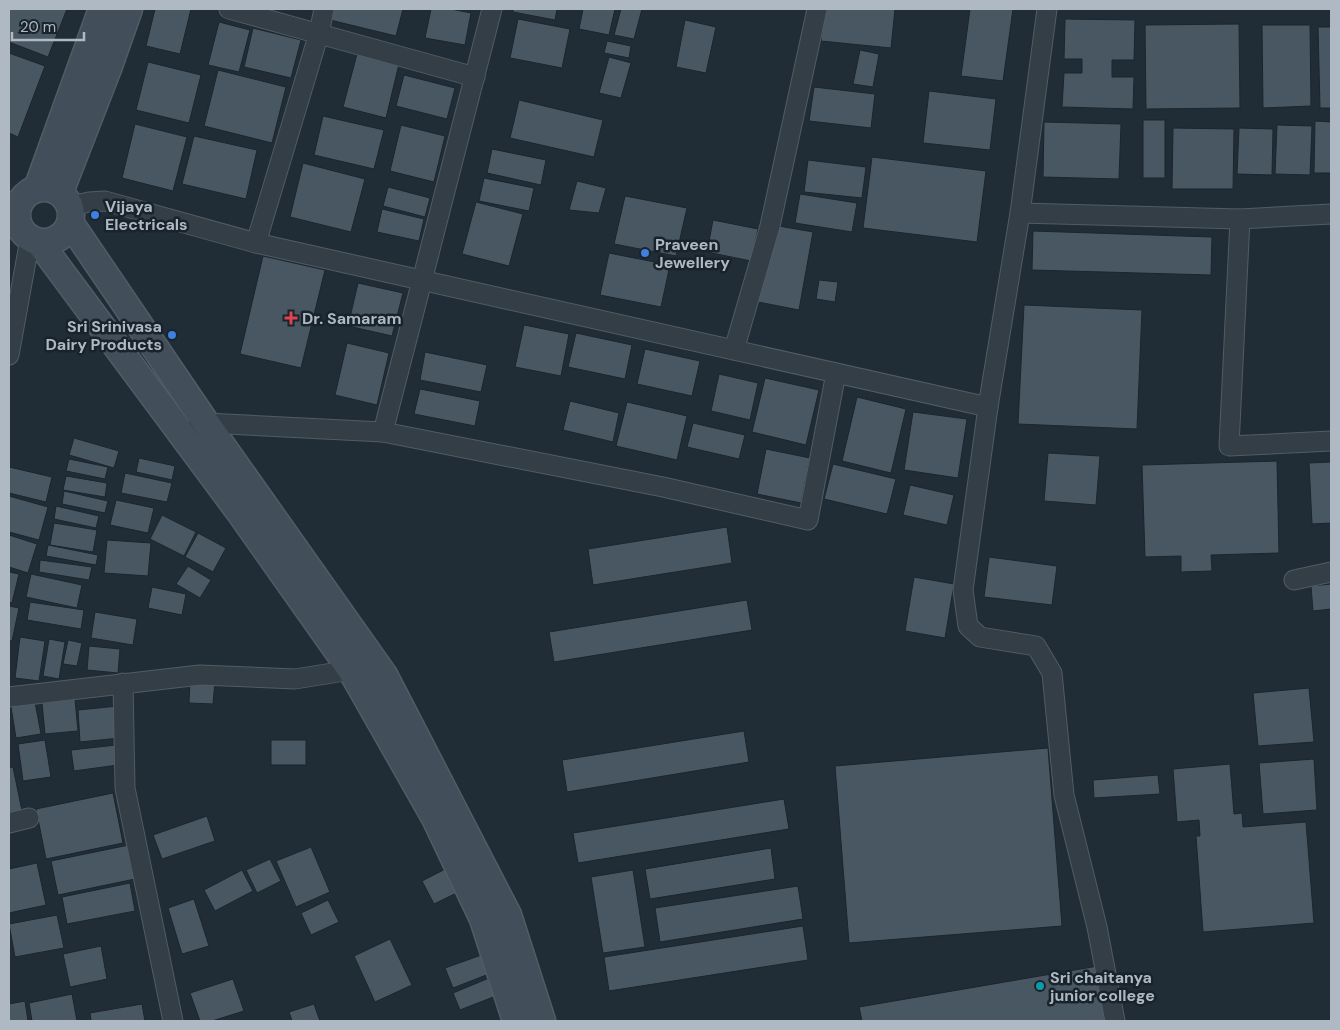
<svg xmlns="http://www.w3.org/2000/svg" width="1340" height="1030" font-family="'DM Sans',sans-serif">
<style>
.building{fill:#495762;stroke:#1b252d}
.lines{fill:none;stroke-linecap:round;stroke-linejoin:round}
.street-casing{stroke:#515c64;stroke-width:21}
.secondary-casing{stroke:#515c64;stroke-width:29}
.street{stroke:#343e46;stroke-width:19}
.secondary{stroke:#424e59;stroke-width:26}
.shop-dot{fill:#3f7fe0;stroke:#19232b;stroke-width:2}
.health-dot{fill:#e0444e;stroke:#19232b;stroke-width:2}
.culture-dot{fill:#0f9aa8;stroke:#19232b;stroke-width:2}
.labels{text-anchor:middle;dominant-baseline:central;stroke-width:5;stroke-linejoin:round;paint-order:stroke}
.poi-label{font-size:16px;font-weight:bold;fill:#aeb9c3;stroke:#19232b;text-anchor:start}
</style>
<rect width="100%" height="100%" fill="#212d36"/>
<g class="building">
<path d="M9,9H67L48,57L9,42Z"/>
<path d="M155,9H191L180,54L146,46Z"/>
<path d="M328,9H403L396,36L326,19Z"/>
<path d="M431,9H451L471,13L465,45L425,38Z"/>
<path d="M513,9H557L555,20L513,12Z"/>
<path d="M583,9H615L609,35L579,29Z"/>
<path d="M621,9H642L634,39L614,35Z"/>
<path d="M824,9H895L891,48L821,41Z"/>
<path d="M970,9H1013L1003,81L961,76Z"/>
<path d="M518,19L570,29L562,68L510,58Z"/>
<path d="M1065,19L1135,20L1134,60H1112V77H1134L1133,109L1062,107L1064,73H1082V59H1064Z"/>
<path d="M685,20L716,27L706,73L676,67Z"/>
<path d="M219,22L250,30L239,72L208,65Z"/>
<path d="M1239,24L1240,108L1146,109L1145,25Z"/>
<path d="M1262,25H1310L1311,106L1263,108Z"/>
<path d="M1318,27H1331V108H1320Z"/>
<path d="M253,28L301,40L291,78L244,67Z"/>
<path d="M607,41L631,46L629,58L604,53Z"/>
<path d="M860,50L879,54L873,87L853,84Z"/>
<path d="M9,53L45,66L18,137L9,133Z"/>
<path d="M357,54L399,64L386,118L343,107Z"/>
<path d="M609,57L631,63L621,98L599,93Z"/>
<path d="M148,62L201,75L189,123L136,110Z"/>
<path d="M218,70L286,87L272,143L204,126Z"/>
<path d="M404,75L455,88L447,119L396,106Z"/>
<path d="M814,87L875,94L871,128L809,121Z"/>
<path d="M929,91L996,99L990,150L923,143Z"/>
<path d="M519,100L603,120L594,157L510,138Z"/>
<path d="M323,116L384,130L374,169L314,155Z"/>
<rect x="1143" y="120" width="22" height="58"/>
<path d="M1315,121L1331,122V173H1314Z"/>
<path d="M1044,122L1121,124L1119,179L1043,177Z"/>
<path d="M135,124L187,137L173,191L122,178Z"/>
<path d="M401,125L445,136L434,182L390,171Z"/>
<path d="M1277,125L1312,126L1310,175L1275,174Z"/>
<path d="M1173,128L1234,129L1233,189H1172Z"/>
<path d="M1239,128L1273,129L1272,175L1237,174Z"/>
<path d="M194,136L257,150L246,199L182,184Z"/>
<path d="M492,149L546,160L541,185L487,173Z"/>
<path d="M872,157L986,171L977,242L863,228Z"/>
<path d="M808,160L866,167L862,198L804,192Z"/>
<path d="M303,163L365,179L351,232L290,217Z"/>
<path d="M484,178L534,188L529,211L479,201Z"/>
<path d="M577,181L606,188L599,213L569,210Z"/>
<path d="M388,187L430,198L425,217L383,206Z"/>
<path d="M800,194L857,203L852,232L795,223Z"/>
<path d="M625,196L687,208L676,256L614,244Z"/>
<path d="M476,202L523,214L509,266L462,254Z"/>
<path d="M382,209L424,219L419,241L377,232Z"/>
<path d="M713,220L758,229L751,261L707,252Z"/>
<path d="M773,225L813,232L799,310L758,302Z"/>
<path d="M1033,231L1212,237L1211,275L1032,270Z"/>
<path d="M609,253L670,265L661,307L600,295Z"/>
<path d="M263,256L325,270L301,368L240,354Z"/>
<path d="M819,280L838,282L835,302L816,299Z"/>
<path d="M358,283L403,293L392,336L348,326Z"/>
<path d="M1024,305L1142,310L1137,429L1018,424Z"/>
<path d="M524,325L569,334L561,376L515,367Z"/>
<path d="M576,333L632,345L625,379L568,367Z"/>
<path d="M347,343L389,353L377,405L335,395Z"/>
<path d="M645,349L700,361L692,396L637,384Z"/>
<path d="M425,352L487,365L481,392L420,380Z"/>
<path d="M719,374L758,383L750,420L711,411Z"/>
<path d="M765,378L819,390L806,445L752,432Z"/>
<path d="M420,389L480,401L475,426L414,414Z"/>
<path d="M857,397L906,409L891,473L842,461Z"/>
<path d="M570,401L619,413L613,442L563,430Z"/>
<path d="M627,402L687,416L677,460L616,446Z"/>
<path d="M913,412L967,419L958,478L904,470Z"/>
<path d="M693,423L745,435L739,459L687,447Z"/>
<path d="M74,438L119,451L114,468L69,455Z"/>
<path d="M766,449L810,458L801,503L757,494Z"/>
<path d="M1048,453L1100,456L1096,505L1044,501Z"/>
<path d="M139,458L175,466L172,480L136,472Z"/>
<path d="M69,459L108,467L105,479L66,471Z"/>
<path d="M1277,461L1279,553L1211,555L1212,571L1181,572V556L1145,557L1142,465Z"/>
<path d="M1331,462V523L1312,524L1309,463Z"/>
<path d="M833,464L896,479L887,514L824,499Z"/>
<path d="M9,467L52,477L46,502L9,493Z"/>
<path d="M125,473L172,483L167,502L121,493Z"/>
<path d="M66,476L107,483L105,497L63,490Z"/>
<path d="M910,485L954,495L947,525L903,515Z"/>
<path d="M64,491L108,501L105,513L62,504Z"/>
<path d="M9,496L48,507L39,540L9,532Z"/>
<path d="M116,500L154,508L148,533L110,525Z"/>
<path d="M56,506L99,516L96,528L54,519Z"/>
<path d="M162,515L196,532L184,556L150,539Z"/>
<path d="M54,523L97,530L93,552L50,545Z"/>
<path d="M727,527L732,563L593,585L588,549Z"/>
<path d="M198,533L226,548L213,572L185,557Z"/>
<path d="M9,535L37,544L28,573L9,567Z"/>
<path d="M107,540L151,543L148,576L104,573Z"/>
<path d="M48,545L98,555L96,565L46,556Z"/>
<path d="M989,557L1057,566L1052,605L984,597Z"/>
<path d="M40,560L92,567L89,580L39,572Z"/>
<path d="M188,566L211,580L200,598L176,584Z"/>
<path d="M9,572L19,574L12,603L9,602Z"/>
<path d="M31,574L82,585L77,608L26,597Z"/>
<path d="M914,577L954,584L945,638L905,631Z"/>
<path d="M1331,584V609L1313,611L1311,586Z"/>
<path d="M152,587L186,594L182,615L148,608Z"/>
<path d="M747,600L752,630L554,662L549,632Z"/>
<path d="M30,602L84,610L81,629L27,620Z"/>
<path d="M9,606L19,608L12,641L9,640Z"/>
<path d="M95,612L137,619L133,645L91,638Z"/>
<path d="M20,637L45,641L39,681L15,678Z"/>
<path d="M49,639L65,642L59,679L43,676Z"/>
<path d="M68,640L82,643L77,666L63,664Z"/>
<path d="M89,646L120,649L118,673L87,670Z"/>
<path d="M190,680L215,681L213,704L189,703Z"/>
<path d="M1309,688L1314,742L1258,746L1253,693Z"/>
<path d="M75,699L78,731L45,734L42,703Z"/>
<path d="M35,702L41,734L16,738L11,707Z"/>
<path d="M118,706L120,738L80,742L78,710Z"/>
<path d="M744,731L749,762L567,792L562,760Z"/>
<path d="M45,740L51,777L23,781L18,744Z"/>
<rect x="271" y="740" width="35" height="25"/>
<path d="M116,745L118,765L74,771L71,750Z"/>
<path d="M1048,748L1062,926L849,943L835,766Z"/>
<path d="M1314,759L1317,810L1263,814L1259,763Z"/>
<path d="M1230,764L1234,814L1242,813L1243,827L1306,822L1314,923L1203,932L1196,836H1200L1199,820L1177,822L1173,769Z"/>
<path d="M13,767L22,811L9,814V768Z"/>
<path d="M1158,775L1160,794L1094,798L1093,780Z"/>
<path d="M113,793L123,843L46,859L36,809Z"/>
<path d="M784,799L789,829L578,863L573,833Z"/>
<path d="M207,816L215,841L162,859L153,835Z"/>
<path d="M129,845L135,879L58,895L51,861Z"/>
<path d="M311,847L330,892L296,907L276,861Z"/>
<path d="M771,848L775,879L650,899L645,869Z"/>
<path d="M270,859L281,881L257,893L246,870Z"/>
<path d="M37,863L46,905L9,913V869Z"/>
<path d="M455,864L467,888L434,904L422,881Z"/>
<path d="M242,870L253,891L215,911L204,890Z"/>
<path d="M633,870L645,947L603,953L591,877Z"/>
<path d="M130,883L135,911L67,924L62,897Z"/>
<path d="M798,886L803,919L660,942L655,908Z"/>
<path d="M194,899L209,946L182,954L168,908Z"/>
<path d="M328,900L339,922L311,935L301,913Z"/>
<path d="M57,915L64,948L15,957L9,924Z"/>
<path d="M803,926L808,960L609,991L604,957Z"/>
<path d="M390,939L412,985L375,1002L354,956Z"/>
<path d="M101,946L107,979L70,987L63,954Z"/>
<path d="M487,953L494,972L453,988L445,968Z"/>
<path d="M1098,966L1107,1021H862L859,1007Z"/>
<path d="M494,976L501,994L460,1010L453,993Z"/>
<path d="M233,979L244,1011L212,1021H200L190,993Z"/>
<path d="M72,994L77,1021H32L29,1003Z"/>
<path d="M25,1001L28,1021H9V1004Z"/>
<path d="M142,1004L145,1021H91L90,1013Z"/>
<path d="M314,1004L320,1021H292L289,1012Z"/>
</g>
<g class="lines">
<defs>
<g id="street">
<path d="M229,9L475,77"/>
<path d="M1047,9L1020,213L988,407L963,590L968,626L980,637L1036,646L1052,673L1064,795L1097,927L1115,1021"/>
<path d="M71,206L89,202L105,201L256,243L988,407"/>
<path d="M1020,213L1240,219L1331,214"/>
<path d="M1240,219L1229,446L1331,441"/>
<path d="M256,243L319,33L324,9"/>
<path d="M734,350L770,226L817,9"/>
<path d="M9,355L30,239"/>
<path d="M198,425L206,423L383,432L663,487L808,520L836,373"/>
<path d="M383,432L492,9"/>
<path d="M1294,580L1331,572"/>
<path d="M123,683L125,788L173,1021"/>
<path d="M9,697L200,675L295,679L351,670"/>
<path d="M9,823L29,818"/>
</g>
<g id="secondary">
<circle cx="44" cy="215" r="27"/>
<path d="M37,189L102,9"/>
<path d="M60,192L109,66L129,9"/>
<path d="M71,224L206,423L384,675L508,915L542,1021"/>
<path d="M39,242L238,510L351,670L435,818L483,919L516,1021"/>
</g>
</defs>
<use href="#street" class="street-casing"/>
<use href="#secondary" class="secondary-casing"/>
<use href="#street" class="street"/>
<use href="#secondary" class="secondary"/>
</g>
<g class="shop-dot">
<circle cx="95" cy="215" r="5"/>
<circle cx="645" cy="253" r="5"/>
<circle cx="172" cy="335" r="5"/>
</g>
<path class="health-dot" d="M288.5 310.5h5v5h5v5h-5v5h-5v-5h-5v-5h5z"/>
<circle class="culture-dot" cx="1040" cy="986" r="5"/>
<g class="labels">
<g class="poi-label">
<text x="105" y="206">Vijaya<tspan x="105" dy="18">Electricals</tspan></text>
<text x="655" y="244">Praveen<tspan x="655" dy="18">Jewellery</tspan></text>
<text x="302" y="318">Dr. Samaram</text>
<text x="162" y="326" text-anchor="end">Sri Srinivasa<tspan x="162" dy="18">Dairy Products</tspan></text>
<text x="1050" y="977">Sri chaitanya<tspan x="1050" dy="18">junior college</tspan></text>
</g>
</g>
<rect width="1340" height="1030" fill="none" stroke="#aeb9c3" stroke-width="20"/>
<path d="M12 32v8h72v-8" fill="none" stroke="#aeb9c3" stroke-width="2.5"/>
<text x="20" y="32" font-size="15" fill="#aeb9c3" stroke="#19232b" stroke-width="4" paint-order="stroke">20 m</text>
</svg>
